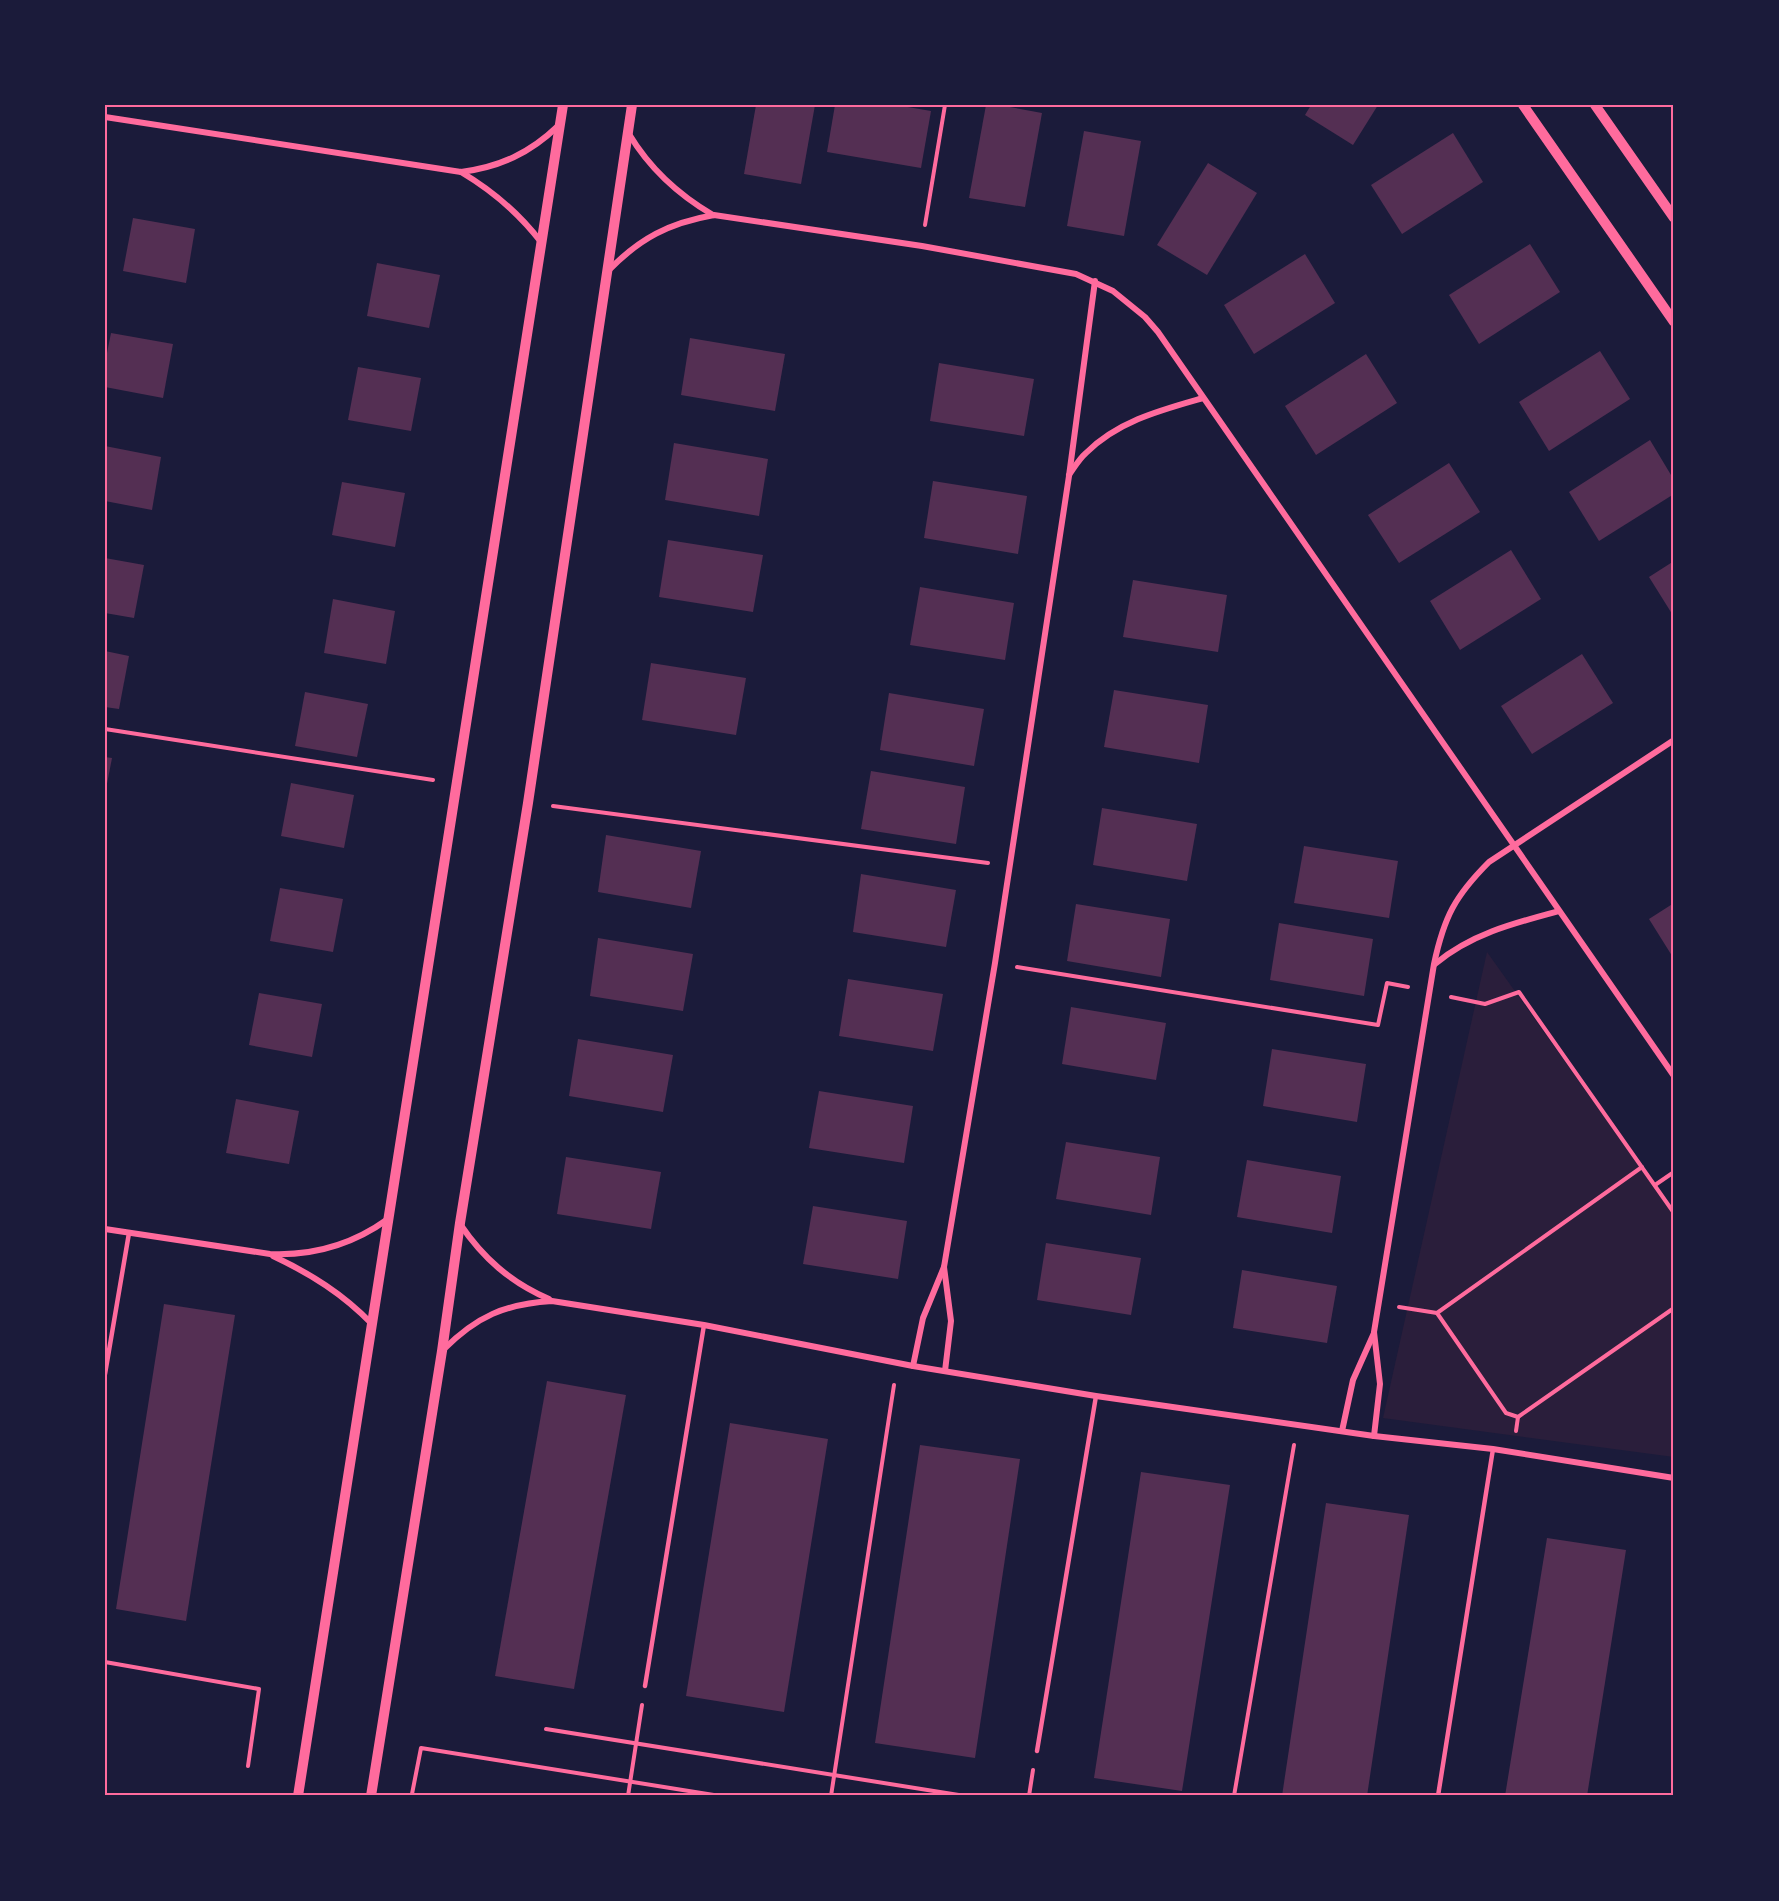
<svg xmlns="http://www.w3.org/2000/svg" width="1779" height="1901" font-family="'Crimson Pro',serif">
<style>
.green{fill:#2a1e3b}
.building{fill:#542f53}
.lines{fill:none;stroke-linecap:round;stroke-linejoin:round}
.path{stroke:#ff6b9d;stroke-width:4}
.service{stroke:#ff6b9d;stroke-width:4.5}
.minor{stroke:#ff6b9d;stroke-width:6}
.tertiary{stroke:#ff6b9d;stroke-width:10}
.neatline{fill:none;stroke:#ff6b9d;stroke-width:2}
</style>
<rect width="100%" height="100%" fill="#1b1b3a"/>
<path class="green" d="M1487,952L1674,1215V1457L1383,1418Z"/>
<g class="building">
<path d="M756,105H815L801,184L744,174Z"/>
<path d="M835,105H896L931,111L921,168L827,152Z"/>
<path d="M986,105H999L1042,113L1025,207L969,198Z"/>
<path d="M1311,105H1378L1353,145L1305,115Z"/>
<path d="M1084,131L1141,141L1124,236L1067,226Z"/>
<path d="M1453,133L1483,182L1402,234L1371,185Z"/>
<path d="M1208,163L1257,193L1207,275L1157,245Z"/>
<path d="M133,218L195,229L186,283L123,271Z"/>
<path d="M1530,244L1560,292L1479,344L1449,295Z"/>
<path d="M1305,254L1335,303L1254,354L1224,305Z"/>
<path d="M377,263L440,275L429,328L367,316Z"/>
<path d="M111,333L173,344L163,398L105,387V363Z"/>
<path d="M690,338L785,354L775,411L681,395Z"/>
<path d="M1600,351L1630,399L1549,451L1519,402Z"/>
<path d="M1366,354L1397,403L1316,455L1285,406Z"/>
<path d="M939,363L1034,379L1024,436L930,421Z"/>
<path d="M358,367L421,378L411,431L348,420Z"/>
<path d="M1650,440L1674,480V494L1599,541L1569,492Z"/>
<path d="M674,443L768,459L759,516L665,500Z"/>
<path d="M105,446L161,457L152,510L105,501Z"/>
<path d="M1449,463L1480,512L1399,563L1368,515Z"/>
<path d="M933,481L1027,496L1018,554L924,538Z"/>
<path d="M342,482L405,493L395,547L332,535Z"/>
<path d="M668,540L763,555L753,612L659,597Z"/>
<path d="M1511,550L1541,599L1460,650L1430,601Z"/>
<path d="M105,558L144,565L134,618L105,613Z"/>
<path d="M1674,561V617L1649,577Z"/>
<path d="M1133,580L1227,595L1218,652L1123,637Z"/>
<path d="M920,587L1014,603L1005,660L910,645Z"/>
<path d="M333,599L395,611L386,664L324,653Z"/>
<path d="M105,651L129,656L119,709L105,707Z"/>
<path d="M1582,654L1613,703L1532,754L1501,706Z"/>
<path d="M651,663L746,678L736,735L642,720Z"/>
<path d="M1114,690L1208,705L1199,763L1104,747Z"/>
<path d="M305,692L368,704L357,757L295,746Z"/>
<path d="M889,693L984,709L974,766L880,750Z"/>
<path d="M105,757L112,758L106,789H105Z"/>
<path d="M871,771L965,787L956,844L861,829Z"/>
<path d="M291,783L354,795L344,848L281,836Z"/>
<path d="M1102,808L1197,824L1187,881L1093,865Z"/>
<path d="M606,835L701,851L691,908L598,892Z"/>
<path d="M1304,846L1398,861L1389,918L1294,903Z"/>
<path d="M861,874L956,890L946,947L853,932Z"/>
<path d="M280,888L343,899L333,952L270,941Z"/>
<path d="M1674,903V959L1649,919Z"/>
<path d="M1076,904L1170,919L1161,977L1067,961Z"/>
<path d="M1279,923L1373,939L1364,996L1270,980Z"/>
<path d="M598,938L693,954L683,1011L590,996Z"/>
<path d="M848,979L943,994L933,1051L839,1036Z"/>
<path d="M259,993L322,1004L312,1057L249,1045Z"/>
<path d="M1071,1007L1166,1023L1156,1080L1062,1064Z"/>
<path d="M578,1039L673,1055L663,1112L569,1096Z"/>
<path d="M1272,1049L1366,1064L1357,1122L1263,1106Z"/>
<path d="M819,1091L913,1106L904,1163L809,1148Z"/>
<path d="M236,1099L299,1111L289,1164L226,1153Z"/>
<path d="M1066,1142L1160,1157L1151,1215L1056,1199Z"/>
<path d="M566,1157L661,1172L651,1229L557,1214Z"/>
<path d="M1247,1160L1341,1176L1332,1233L1237,1217Z"/>
<path d="M813,1206L907,1221L898,1279L803,1264Z"/>
<path d="M1046,1243L1141,1258L1131,1315L1037,1300Z"/>
<path d="M1242,1270L1337,1286L1327,1343L1233,1328Z"/>
<path d="M164,1304L235,1315L186,1621L116,1609Z"/>
<path d="M547,1381L626,1395L574,1689L495,1676Z"/>
<path d="M730,1423L828,1439L784,1712L686,1696Z"/>
<path d="M920,1445L1020,1459L975,1758L875,1743Z"/>
<path d="M1141,1472L1230,1485L1182,1791L1094,1778Z"/>
<path d="M1326,1503L1409,1515L1367,1796H1282Z"/>
<path d="M1547,1538L1626,1550L1587,1796H1505Z"/>
</g>
<g class="lines">
<g class="path">
<path d="M925,225L945,105"/>
<path d="M105,729L433,780"/>
<path d="M553,806L988,863"/>
<path d="M1017,967L1378,1025L1387,983L1408,987"/>
<path d="M1451,997L1485,1004L1519,992L1674,1213"/>
<path d="M1642,1167L1437,1313L1506,1413L1518,1417L1674,1308"/>
<path d="M1655,1185L1674,1172"/>
<path d="M1399,1307L1437,1313"/>
<path d="M1516,1431L1518,1417"/>
<path d="M105,1662L259,1689L248,1766"/>
<path d="M546,1729L965,1796"/>
<path d="M412,1794L421,1748L720,1796"/>
<path d="M628,1796L642,1705"/>
<path d="M831,1796L894,1385"/>
<path d="M1029,1796L1033,1770"/>
<path d="M1234,1796L1294,1445"/>
</g>
<g class="service">
<path d="M105,1374L129,1233"/>
<path d="M645,1686L704,1325"/>
<path d="M1037,1751L1096,1396"/>
<path d="M1438,1796L1493,1449"/>
</g>
<g class="minor">
<path d="M105,117L461,172C500,167 530,153 558,126"/>
<path d="M629,134C650,169 677,194 713,215"/>
<path d="M461,172C493,191 518,212 541,242"/>
<path d="M608,271C640,238 669,223 714,215L922,246L1076,274L1113,291L1145,317L1158,332L1674,1076"/>
<path d="M1069,475C1074,468 1079,459 1086,453C1118,421 1161,410 1203,398"/>
<path d="M1435,964C1471,934 1514,923 1559,911"/>
<path d="M460,1224C483,1258 510,1282 549,1299"/>
<path d="M105,1229L270,1254C314,1256 352,1245 388,1219"/>
<path d="M273,1256C311,1274 343,1294 372,1324"/>
<path d="M944,1267L951,1321L945,1371"/>
<path d="M443,1350C477,1316 505,1304 552,1301L704,1325L913,1366L1096,1396L1374,1436L1493,1449L1674,1478"/>
<path d="M913,1366L923,1318L944,1267L995,963L1069,476L1095,281"/>
<path d="M1342,1431L1353,1380L1374,1333"/>
<path d="M1374,1436L1380,1384L1374,1332L1434,964C1444,917 1455,896 1489,862L1674,740"/>
</g>
<g class="tertiary">
<path d="M1523,105L1674,322"/>
<path d="M1595,105L1674,218"/>
<path d="M298,1796L563,105"/>
<path d="M371,1796L442,1351L460,1223L528,803L632,105"/>
</g>
</g>
<rect width="1779" height="1901" fill="none" stroke="#1b1b3a" stroke-width="213"/>
<rect x="106" y="106" width="1566" height="1688" class="neatline"/>
</svg>
